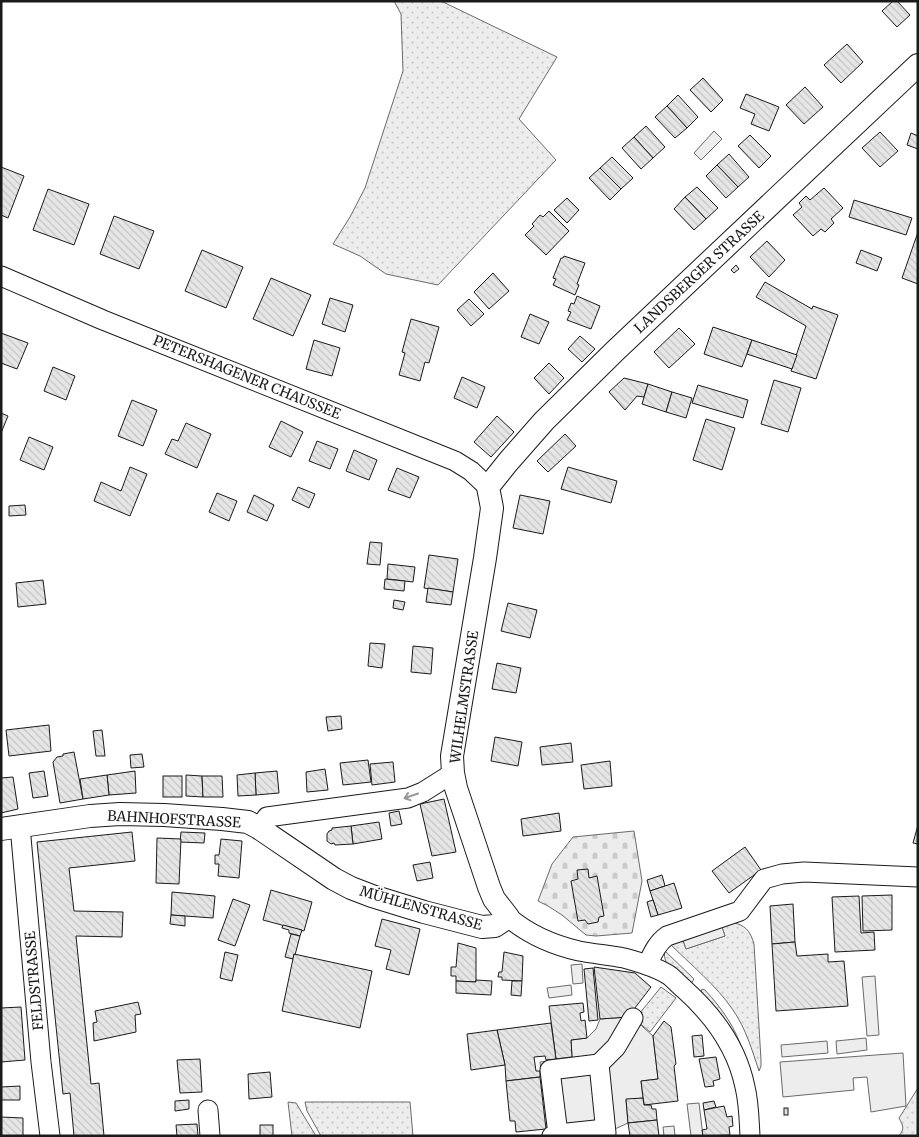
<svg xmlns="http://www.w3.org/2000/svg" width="919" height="1137" font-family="Merriweather,serif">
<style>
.grass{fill:url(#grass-dots);stroke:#6a6a6a}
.cemetery{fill:url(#cemetery-stones);stroke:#6a6a6a}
.built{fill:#ededed;stroke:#6a6a6a}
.building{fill:url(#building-back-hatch);stroke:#1a1a1a}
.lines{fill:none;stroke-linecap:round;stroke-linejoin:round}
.minor-casing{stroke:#1a1a1a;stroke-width:21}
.major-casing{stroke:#1a1a1a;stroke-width:24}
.minor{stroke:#fff;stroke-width:19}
.major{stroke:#fff;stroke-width:22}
.fence{stroke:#1a1a1a;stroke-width:1;stroke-dasharray:6 2.5;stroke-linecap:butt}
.oneway{stroke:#989898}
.labels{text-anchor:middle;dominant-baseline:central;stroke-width:4;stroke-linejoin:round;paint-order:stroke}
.street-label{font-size:14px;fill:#1a1a1a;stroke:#fff}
</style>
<defs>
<pattern id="grass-dots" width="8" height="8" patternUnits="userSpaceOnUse" patternTransform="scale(1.25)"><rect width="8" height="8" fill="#ededed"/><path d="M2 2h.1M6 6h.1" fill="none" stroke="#cbcbcb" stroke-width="1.8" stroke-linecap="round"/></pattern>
<pattern id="cemetery-stones" width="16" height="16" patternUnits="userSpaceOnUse" patternTransform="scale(1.25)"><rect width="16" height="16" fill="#ededed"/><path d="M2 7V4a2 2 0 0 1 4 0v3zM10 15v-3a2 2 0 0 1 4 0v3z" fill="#cbcbcb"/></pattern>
<pattern id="building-back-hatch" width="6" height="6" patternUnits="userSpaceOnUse" patternTransform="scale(1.25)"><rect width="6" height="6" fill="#e6e6e6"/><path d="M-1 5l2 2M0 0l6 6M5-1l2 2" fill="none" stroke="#c5c5c5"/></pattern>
</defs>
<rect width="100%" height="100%" fill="#fff"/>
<g class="grass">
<path d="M394,1H441L557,57L519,119L556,160L438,285L386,274L360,256L333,244L350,217L365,188L403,71L401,14Z"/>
<path d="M731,922C745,925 750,930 754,944L761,1060V1066L759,1071C752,1050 746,1029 733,1010C717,986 690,964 669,943L682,937L686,949L725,936L721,924Z"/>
<path d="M665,951L694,979L691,984C681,976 661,966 665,951Z"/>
<path d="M661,987L676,998L650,1032L635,1019Z"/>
<path d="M702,989L705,990C724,1011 735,1027 744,1054L701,992Z"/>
<path d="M918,1088V1136H899C905,1128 903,1126 899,1118Z"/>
<path d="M288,1102L296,1103L316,1136H292Z"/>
<path d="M305,1102H410L413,1136H321L307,1111Z"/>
</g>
<path class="cemetery" d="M634,831L642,881L632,933L596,936L586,935L562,915L548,906L538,901L552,864L573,837Z"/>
<g class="built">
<path d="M714,131L722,139L701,160L694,153Z"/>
<path d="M721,924L725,936L686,949L682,937Z"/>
<path d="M582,964L583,983L573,984L571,965Z"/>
<path d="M875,976L879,1035L867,1036L862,977Z"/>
<path d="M571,985L572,995L549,998L547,988Z"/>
<path d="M628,1017L633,1018L653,1036L658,1079L641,1081L643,1098L626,1100L628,1123L606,1133L548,1136L540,1062L572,1058L571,1040L587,1038L596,1029L600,1019Z"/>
<path d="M866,1038L867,1050L837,1054L836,1041Z"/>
<path d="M827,1041L828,1053L782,1057L781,1045Z"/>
<path d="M903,1053L906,1106L871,1112L867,1077L853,1078L854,1090L783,1097L780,1062Z"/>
<path d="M699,1103L703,1136H691L687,1104Z"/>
<path d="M674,1126L675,1136H664L663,1127Z"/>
</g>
<g class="building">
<path d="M893,1H897L910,15L897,27L882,11Z"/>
<path d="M847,44L863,62L841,83L824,65Z"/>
<path d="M703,78L723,100L711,112L690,90Z"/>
<path d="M805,87L823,107L804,124L786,105Z"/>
<path d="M746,94L779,107L769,131L751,124L755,114L740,108Z"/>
<path d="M678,95L698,117L687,128L667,106Z"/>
<path d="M667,106L687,128L675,138L655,117Z"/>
<path d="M646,126L665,147L653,158L634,137Z"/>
<path d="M880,132L898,151L880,167L862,148Z"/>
<path d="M911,133L918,136V149L907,145Z"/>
<path d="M750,135L771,156L759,168L738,146Z"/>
<path d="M634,137L653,158L641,169L622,148Z"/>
<path d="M729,154L749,177L738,187L717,165Z"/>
<path d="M612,157L633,178L621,189L600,168Z"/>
<path d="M717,165L738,187L726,198L706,176Z"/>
<path d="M1,167L24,176L8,218L1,215Z"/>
<path d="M600,168L621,189L610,200L589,178Z"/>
<path d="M697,187L718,208L706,219L685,197Z"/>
<path d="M824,188L843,208L831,219L834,223L825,232L821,229L813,236L793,215L802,207L799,203L806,196L810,200Z"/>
<path d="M48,189L89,204L74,245L33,230Z"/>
<path d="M685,197L706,219L694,230L674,209Z"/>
<path d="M567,198L579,210L567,223L554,210Z"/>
<path d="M854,200L912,218L906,235L849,217Z"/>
<path d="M549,211L569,231L546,255L525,235L534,226L532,224L540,215L543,217Z"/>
<path d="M114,216L154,231L139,269L100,254Z"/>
<path d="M918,232V284L902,278Z"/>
<path d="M767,241L785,260L769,277L750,257Z"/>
<path d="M202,250L243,267L226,308L185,291Z"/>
<path d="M861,250L882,258L877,271L856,263Z"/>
<path d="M564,256L585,263L577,284L579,285L575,295L553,285L556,279L553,278L561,258H563Z"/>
<path d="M736,265L739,269L734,273L731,270Z"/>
<path d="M493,273L509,291L489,309L474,292Z"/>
<path d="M271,278L311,295L293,336L253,319Z"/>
<path d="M765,282L812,309L813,306L838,315L816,379L791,371L806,326L756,297Z"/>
<path d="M577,296L600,306L591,329L567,320L571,312L568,311L571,303L574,304Z"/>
<path d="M330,298L353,305L345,332L322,324Z"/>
<path d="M469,299L484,314L471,326L457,310Z"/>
<path d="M530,314L549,322L539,344L521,337Z"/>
<path d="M411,319L439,327L429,363L425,362L420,381L399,375L405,353L402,352Z"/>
<path d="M713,327L752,340L742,367L704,354Z"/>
<path d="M679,328L695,344L669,368L654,352Z"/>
<path d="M1,333L28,343L17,369L1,363Z"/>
<path d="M580,336L595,349L582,362L568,349Z"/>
<path d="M314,340L340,348L332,376L306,369Z"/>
<path d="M752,340L797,355L792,369L747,354Z"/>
<path d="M549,363L564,378L549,394L534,378Z"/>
<path d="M53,367L75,376L66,400L44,391Z"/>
<path d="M462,377L485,387L477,408L454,398Z"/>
<path d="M624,378L648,384L644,397L637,396L625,410L609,392Z"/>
<path d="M774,380L801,388L788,432L761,424Z"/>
<path d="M648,384L672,392L666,412L642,404Z"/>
<path d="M698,385L748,400L743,418L692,403Z"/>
<path d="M672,392L692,398L686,418L666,412Z"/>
<path d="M132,400L157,410L143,446L118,436Z"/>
<path d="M1,413L8,416L1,433Z"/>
<path d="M497,416L514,432L491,457L474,442Z"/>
<path d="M706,419L735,428L722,470L693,460Z"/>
<path d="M281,421L303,432L291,457L269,447Z"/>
<path d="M186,423L211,434L197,468L165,454L172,439L178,441Z"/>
<path d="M565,434L576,446L548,472L537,461Z"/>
<path d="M29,437L53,447L44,470L20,460Z"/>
<path d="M317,441L338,449L330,469L309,461Z"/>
<path d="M354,450L377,460L369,480L346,471Z"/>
<path d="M130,467L147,474L130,516L94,501L101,482L121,491Z"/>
<path d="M568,467L617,481L611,503L561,489Z"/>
<path d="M397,468L419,477L410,498L388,490Z"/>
<path d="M298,487L315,494L309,508L292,500Z"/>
<path d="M217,493L237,501L229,521L209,512Z"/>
<path d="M254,495L274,505L267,521L247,512Z"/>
<path d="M520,495L550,501L543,534L513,528Z"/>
<path d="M25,505L26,515L9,516V506Z"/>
<path d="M370,542L382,543L380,565L367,564Z"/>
<path d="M429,555L458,559L453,592L424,588Z"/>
<path d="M388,564L415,567L413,582L387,579Z"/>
<path d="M385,579L405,581L404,591L384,589Z"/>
<path d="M43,580L46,604L18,607L16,583Z"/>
<path d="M428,588L453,592L451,605L426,602Z"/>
<path d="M394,600L405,602L403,610L393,608Z"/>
<path d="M508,603L537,610L530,638L501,631Z"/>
<path d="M370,643L385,644L382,668L368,666Z"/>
<path d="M413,646L433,648L431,674L411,672Z"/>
<path d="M497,663L521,668L516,693L492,689Z"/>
<path d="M341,716L342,729L328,731L326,717Z"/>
<path d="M49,725L51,751L9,756L6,730Z"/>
<path d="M102,730L105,756H96L93,731Z"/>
<path d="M495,737L522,742L518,766L491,761Z"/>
<path d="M571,743L573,762L542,765L540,747Z"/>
<path d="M74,752L83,799L60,803L53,762L57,757L63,756V754Z"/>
<path d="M142,754L144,767L131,768L130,755Z"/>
<path d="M368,760L371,782L343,785L340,763Z"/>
<path d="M610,761L612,786L584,789L581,765Z"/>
<path d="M393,762L395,782L372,785L370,764Z"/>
<path d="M325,769L328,790L307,792L306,772Z"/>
<path d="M44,771L48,796L33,798L29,773Z"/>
<path d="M135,771L136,793L109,795L107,775Z"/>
<path d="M277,771L279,793L256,795L255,773Z"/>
<path d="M255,773L256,795L238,796L237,775Z"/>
<path d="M107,775L109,795L83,799L80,779Z"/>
<path d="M186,775L202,776L203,797L186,796Z"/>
<rect x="163" y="776" width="19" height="21"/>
<path d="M202,776H222L223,797H203Z"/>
<path d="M13,777L18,809L1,813V778Z"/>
<path d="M444,799L456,852L432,856L420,804Z"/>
<path d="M399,811L402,824L391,826L389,813Z"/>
<path d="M559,813L561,831L523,836L521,819Z"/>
<path d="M379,822L382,839L353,844L351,826Z"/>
<path d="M918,825V844L913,843Z"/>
<path d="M351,826L353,844L335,845L334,843L331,844L327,841V834L329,831L332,830V828Z"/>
<path d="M132,832L135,861L69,868L74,911L123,912L122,937L76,936L91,1084L99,1083L104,1136H74L70,1093L63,1094L37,842Z"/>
<path d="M181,832L205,833L204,843L180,842Z"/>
<path d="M157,838L181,839L179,884L156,883Z"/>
<path d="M221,839L242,841L239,878L218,876L219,864H215V855H219Z"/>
<path d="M745,847L761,870L729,893L712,871Z"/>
<path d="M430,862L433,878L417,881L413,865Z"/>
<path d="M588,869L589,878L597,876L604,916L599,917L598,922L588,924L585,920L578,921L571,881L578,879L577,870Z"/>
<path d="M662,875L665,886L650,891L647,880Z"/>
<path d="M674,883L682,908L658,915L650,891Z"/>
<path d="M271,890L312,902L304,931L263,920Z"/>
<path d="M172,892L215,896L213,918L171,915Z"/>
<path d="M892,895V930L863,931L862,896Z"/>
<path d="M859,896L861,933L874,932L875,950L835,952L832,897Z"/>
<path d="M233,899L250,905L235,946L218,940Z"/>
<path d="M653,900L658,915L651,917L647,902Z"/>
<path d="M793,904L795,942L772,944L770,906Z"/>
<path d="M171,915L185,916V926L170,924Z"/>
<path d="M382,919L420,929L409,975L386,969L391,950L375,946Z"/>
<path d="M283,925L302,930L300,936L289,933V930L282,928Z"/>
<path d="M291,934L300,936L295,955L294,954L293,959L285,957Z"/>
<path d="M795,942L797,956L828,954V962L844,961L848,1006L776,1011L772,944Z"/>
<path d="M458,943L476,948V982L456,981V976H451V967H456Z"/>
<path d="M225,952L238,955L232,981L220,978Z"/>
<path d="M504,952L523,956L522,981L502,980V977H498L499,972H502Z"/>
<path d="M294,954L372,971L360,1028L282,1011Z"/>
<path d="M594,967L635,973L651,987L628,1017L600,1019Z"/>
<path d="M593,968L598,1020L589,1021L584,969Z"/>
<path d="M476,980L492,981L491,995L456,993V981L476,982Z"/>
<path d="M512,981H522L521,996L511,995Z"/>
<path d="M138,1002L141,1014L135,1015L136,1032L94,1041L93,1023L97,1022L95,1011Z"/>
<path d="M583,1003L584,1012L580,1013L581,1021L585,1020L587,1038L571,1040L572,1057L556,1059L549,1006Z"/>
<path d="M21,1007L25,1060L1,1062V1008Z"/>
<path d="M664,1021L671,1027L676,1064L674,1066L678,1101L644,1105L641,1081L658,1079L653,1036Z"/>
<path d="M551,1023L556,1059L546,1060L545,1056L534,1057L536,1071H540V1077L506,1081L505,1065L497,1030Z"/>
<path d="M497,1030L505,1065L471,1070L467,1034Z"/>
<path d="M702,1035L704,1056L694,1057L692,1036Z"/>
<path d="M716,1057L720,1079L713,1081L714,1086L705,1087L699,1059Z"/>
<path d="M200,1059L202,1092L180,1093L177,1060Z"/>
<path d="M270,1072L272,1097L249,1099L248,1074Z"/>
<path d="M540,1077L546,1129L516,1132L515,1121H510L506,1081Z"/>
<path d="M20,1086V1100H1V1087Z"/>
<path d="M643,1098L644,1105H651L652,1109H656L657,1120L628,1123L626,1099Z"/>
<path d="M189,1100V1109L175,1111V1101Z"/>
<path d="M714,1101L716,1107L704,1110L703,1103Z"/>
<path d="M724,1106L727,1117L732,1116L733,1126L729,1127L730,1135L703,1136L702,1130L707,1129L704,1110Z"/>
<rect x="784" y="1108" width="4" height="7"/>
<path d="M1,1117L23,1118V1136H1Z"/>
<path d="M657,1120L659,1136H630L628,1123Z"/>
<path d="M197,1124L198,1136H177L176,1125Z"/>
<rect x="260" y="1125" width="13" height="11"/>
</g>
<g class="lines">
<defs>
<g id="minor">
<path d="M1,276L103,320L455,461L471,471L488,487"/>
<path d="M20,826L41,1062L50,1136"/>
<path d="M259,828L267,817L408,798L423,792L453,773"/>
<path d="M508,917C528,934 553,945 579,951C594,954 609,955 624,958C639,962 657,967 670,976C675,980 679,985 684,989C713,1015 737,1047 745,1087C749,1103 749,1119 750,1136"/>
<path d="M647,965C653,953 657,943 667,936L740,911L764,879L782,874L804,872L918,877"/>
<path d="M208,1110L210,1136"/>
<path d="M606,1133L599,1064L616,1047L633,1018"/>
<path d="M558,1134L605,1129"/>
<path d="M552,1136L558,1134L550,1070L599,1064"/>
</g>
<path id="major" d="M1,829L90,816L120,814L164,815L222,819L248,822L259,828L334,879L351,888L372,896L424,912L482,927L495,926L508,917L494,899L489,887L456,788L453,773L452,756L485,558L492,508L488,487L508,462L544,421L615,351L918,65"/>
</defs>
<use href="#minor" class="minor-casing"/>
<use href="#major" class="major-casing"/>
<use href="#minor" class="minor"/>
<use href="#major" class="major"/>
<path class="fence" d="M472,1136H479"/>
</g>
<defs><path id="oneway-shaft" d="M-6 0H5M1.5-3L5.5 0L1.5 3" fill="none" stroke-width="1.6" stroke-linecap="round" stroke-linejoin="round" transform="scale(1.25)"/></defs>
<use class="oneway" href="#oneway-shaft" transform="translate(411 796) rotate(161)"/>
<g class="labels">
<g class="street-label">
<text transform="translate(699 272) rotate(-43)">LANDSBERGER STRASSE</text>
<text transform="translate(247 377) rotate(22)">PETERSHAGENER CHAUSSEE</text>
<text transform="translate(464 697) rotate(-82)">WILHELMSTRASSE</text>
<text transform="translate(174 819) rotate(3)">BAHNHOFSTRASSE</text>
<text transform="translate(421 908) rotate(16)">MÜHLENSTRASSE</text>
<text transform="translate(34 981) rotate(-95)">FELDSTRASSE</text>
</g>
</g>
<rect width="919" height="1137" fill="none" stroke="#1a1a1a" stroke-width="5"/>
</svg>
